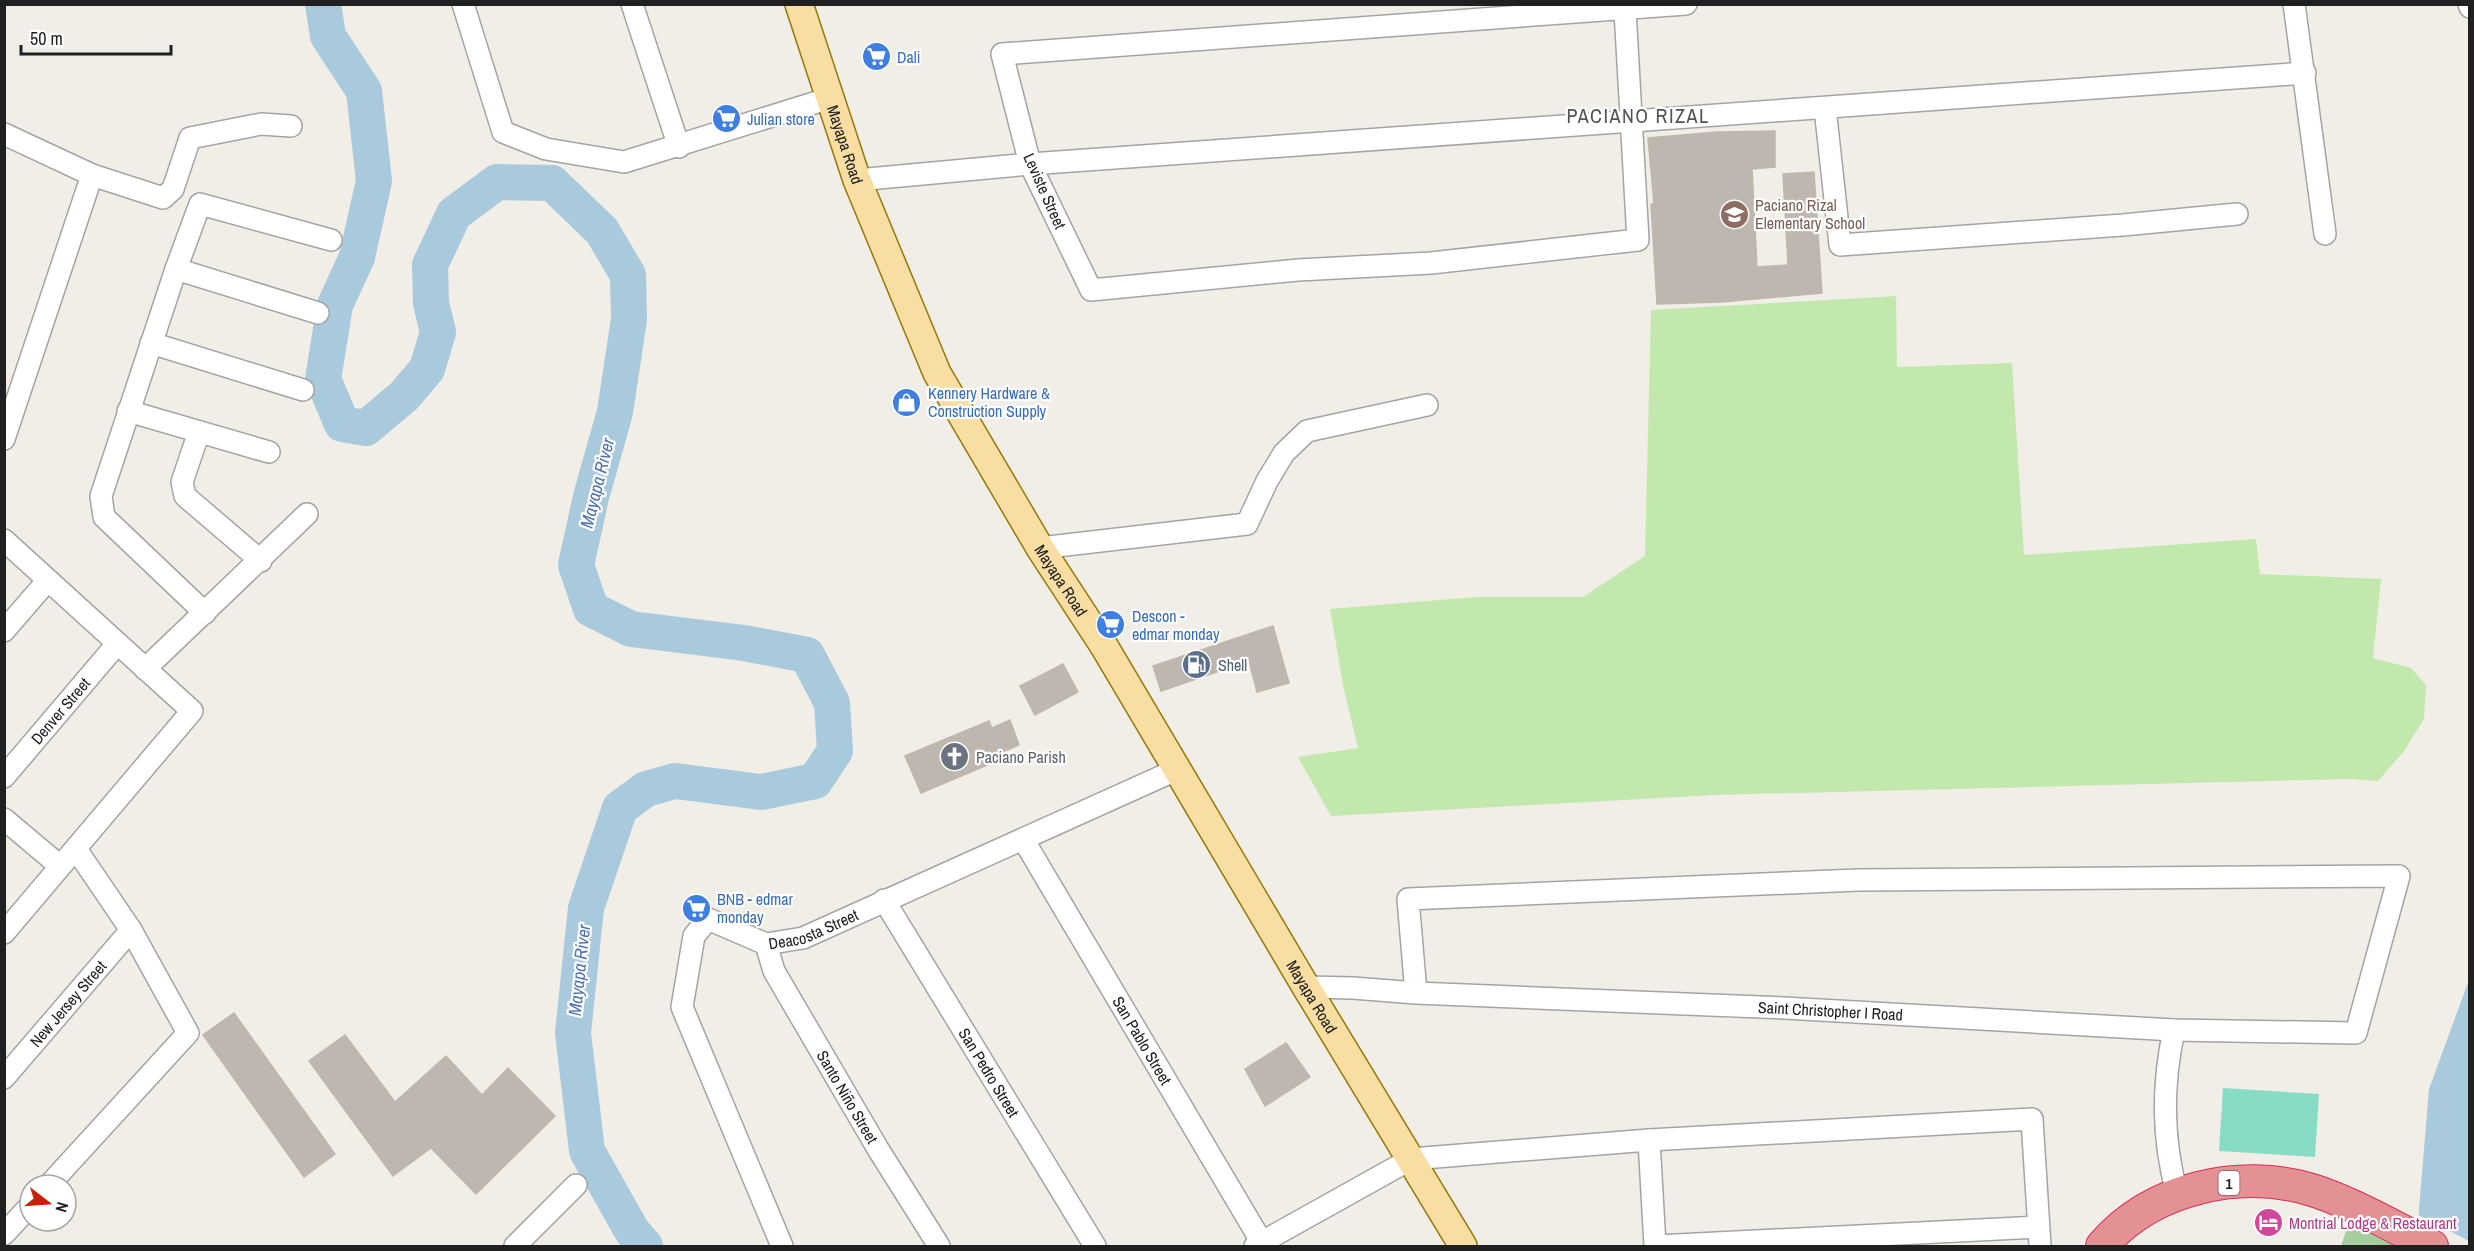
<svg xmlns="http://www.w3.org/2000/svg" width="2474" height="1251" font-family="'Archivo Narrow',sans-serif">
<style>
.grass{fill:#c3e8ae}
.forest{fill:#a5cd9d}
.pitch{fill:#88dcc6}
.water{fill:#a9c9dc}
.pier{fill:#f0eee6}
.lines{fill:none;stroke-linecap:round;stroke-linejoin:round}
.river{stroke:#a9c9dc;stroke-width:36}
.building{fill:#bdb7b0;stroke:#c1b7a9;stroke-width:1.5}
.minor-casing{stroke:#a4a4a4;stroke-width:24}
.major-casing{stroke:#957806;stroke-width:30}
.highway-casing{stroke:#d52d51;stroke-width:34}
.minor{stroke:#fff;stroke-width:21}
.major{stroke:#f8dea3;stroke-width:27}
.highway{stroke:#e49196;stroke-width:32}
.labels{text-anchor:middle;dominant-baseline:central;stroke-width:4.5;stroke-linejoin:round;paint-order:stroke}
.shield{fill:#fff;stroke:#636363;stroke-width:1.5}
.shield-label{font-size:15px;font-weight:bold;fill:#202020}
.shop-label{font-size:16px;fill:#366cbe;stroke:#fff;text-anchor:start}
.street-label{font-size:16px;fill:#202020;stroke:#fff}
.education-label{font-size:16px;fill:#785e54;stroke:#fff;text-anchor:start}
.service-label{font-size:16px;fill:#4e5e75;stroke:#fff;text-anchor:start}
.worship-label{font-size:16px;fill:#5b616d;stroke:#fff;text-anchor:start}
.hotel-label{font-size:16px;fill:#b23c85;stroke:#fff;text-anchor:start}
.water-label{font-size:18px;font-style:italic;fill:#4f72ac;stroke:#fff}
.quarter-label{font-size:20px;letter-spacing:1.5px;fill:#535353;stroke:#fff}
</style>
<rect width="100%" height="100%" fill="#f0eee6"/>
<path class="grass" d="M1896,296L1897,367L2012,363L2024,555L2256,539L2260,574L2381,579L2373,658L2411,668L2426,685L2424,719L2404,751L2378,781L2350,779L1715,795L1331,816L1298,757L1358,748L1344,690L1330,609L1476,597H1583L1645,556L1651,310Z"/>
<path class="forest" d="M2349,1222L2361,1225L2399,1246H2341Z"/>
<path class="pitch" d="M2223,1088L2319,1094L2315,1157L2219,1151Z"/>
<path class="water" d="M2469,980V1246H2416L2429,1089Z"/>
<path class="pier" d="M2416,1214L2469,1241V1246H2413Z"/>
<g class="lines">
<path class="river" d="M323,4L328,36L364,91L374,181L357,257L335,305L323,379L342,424L366,428L404,396L427,369L438,332L431,303L430,265L454,214L497,182L552,183L602,231L628,275L629,319L615,412L591,497L576,565L591,609L631,629L744,643L807,655L832,703L835,751L815,781L761,792L675,781L646,789L620,808L586,908L573,1033L587,1151L632,1231L645,1246"/>
</g>
<g class="building">
<path d="M1775,131V167L1752,169L1757,267L1788,265L1783,174L1814,172L1822,293L1722,302L1657,304L1651,204H1654L1648,138L1718,132Z"/>
<path d="M1273,626L1289,683L1257,692L1249,661L1161,691L1153,666Z"/>
<path d="M1063,664L1078,692L1035,715L1020,686Z"/>
<path d="M1010,720L1019,745L1002,752L1004,758L921,793L905,756L989,721L992,728Z"/>
<path d="M234,1013L335,1154L304,1177L203,1035Z"/>
<path d="M345,1035L395,1102L446,1056L482,1095L508,1068L555,1116L476,1194L431,1148L393,1176L309,1061Z"/>
<path d="M1286,1043L1310,1077L1265,1106L1245,1069Z"/>
</g>
<g class="lines">
<defs>
<g id="minor">
<path d="M463,4L503,132L546,149L624,162L830,98"/>
<path d="M632,4L679,147"/>
<path d="M2294,4L2325,234"/>
<path d="M2469,4L2470,7"/>
<path d="M1625,10L1638,240L1431,263L1298,270L1091,290L1030,164L1002,54L1686,4"/>
<path d="M1825,108L1840,245L2123,225L2237,214"/>
<path d="M4,134L92,175L163,198L173,189L190,138L261,124L291,126"/>
<path d="M857,180L1030,164L2305,73"/>
<path d="M176,269L318,313"/>
<path d="M151,343L303,390"/>
<path d="M128,411L269,452"/>
<path d="M199,432L182,482L185,496L261,561"/>
<path d="M4,439L92,175"/>
<path d="M4,540L192,711L4,933"/>
<path d="M1040,548L1247,524L1267,481L1284,453L1307,431L1427,405"/>
<path d="M205,613L104,517L101,496L176,269L200,204L331,240"/>
<path d="M4,631L48,580"/>
<path d="M145,669L307,514"/>
<path id="s1" d="M4,777L117,644"/>
<path d="M4,819L60,866"/>
<path id="s2" d="M1023,839L1264,1246"/>
<path id="s3" d="M884,900L1095,1246"/>
<path id="s4" d="M766,944L774,971L878,1149L939,1246"/>
<path id="s5" d="M1306,987L1353,988L1416,993L1784,1008L2174,1030L2356,1033L2399,876L1858,880L1408,899L1416,993"/>
<path d="M2174,1030C2162,1085 2162,1139 2177,1193"/>
<path id="s6" d="M4,1078L131,930"/>
<path d="M1649,1140L1655,1246"/>
<path d="M49,1185L188,1033L131,930L76,849"/>
<path d="M4,1234L30,1206"/>
<path d="M515,1246L576,1185"/>
<path id="s7" d="M782,1246L682,1007L694,936L708,919L766,944L803,938L1176,770"/>
<path d="M1255,1246L1411,1159L1649,1140L2032,1119L2040,1246"/>
<path d="M1657,1246L2038,1227"/>
</g>
<g id="major">
<path id="s8" d="M799,4L857,180L937,373L1040,548L1104,646L1306,987L1463,1246"/>
</g>
<path id="highway" d="M2102,1246C2151,1188 2240,1168 2312,1190C2351,1202 2395,1228 2432,1246"/>
</defs>
<use href="#minor" class="minor-casing"/>
<use href="#major" class="major-casing"/>
<use href="#highway" class="highway-casing"/>
<use href="#minor" class="minor"/>
<use href="#major" class="major"/>
<use href="#highway" class="highway"/>
</g>
<defs>
<symbol id="supermarket-disc" viewBox="-11 -11 22 22"><circle r="9.5" fill="#3f7fe0" stroke="#fff"/><path d="M-6-5.5h2.5l.6 2H6L4.5 2H-2.5L-4.4-4H-6ZM-1.5 3.2a1.3 1.3 0 1 0 .1 0ZM3 3.2a1.3 1.3 0 1 0 .1 0Z" fill="#fff"/></symbol>
<symbol id="school-disc" viewBox="-11 -11 22 22"><circle r="9.5" fill="#8d6e63" stroke="#fff"/><path d="M0-5L7-2L0 1L-7-2ZM-4 1L0 2.5L4 1V4Q0 6-4 4Z" fill="#fff"/></symbol>
<symbol id="shop-disc" viewBox="-11 -11 22 22"><circle r="9.5" fill="#3f7fe0" stroke="#fff"/><path d="M-5-2.5h2.3a2.7 3.5 0 0 1 5.4 0H5L5.5 6h-11ZM-1.5-2.5h3a1.5 2.3 0 0 0-3 0Z" fill="#fff"/></symbol>
<symbol id="fuel-disc" viewBox="-11 -11 22 22"><circle r="9.5" fill="#5c6f8a" stroke="#fff"/><path d="M-5.5-6h7V0h2V4h1.3V-2.5L3-4.5l.8-.8L6-3V5H2.5V1h-1V6h-7ZM-4.2-4.7v3.2H.2V-4.7Z" fill="#fff"/></symbol>
<symbol id="church-disc" viewBox="-11 -11 22 22"><circle r="9.5" fill="#6b7280" stroke="#fff"/><path d="M-1.2-6h2.4v3.5h3.3v2.4h-3.3V6h-2.4V-.1h-3.3v-2.4h3.3Z" fill="#fff"/></symbol>
<symbol id="hotel-disc" viewBox="-11 -11 22 22"><circle r="9.5" fill="#d1479c" stroke="#fff"/><path d="M-6-4.5h1.5V1H6V5H4.5V3h-9V5H-6ZM-4 0a1.8 1.8 0 1 1 3.6 0ZM.5 0V-2.5h3Q6-2.5 6 0Z" fill="#fff"/></symbol>
</defs>
<g fill-rule="evenodd">
<use href="#supermarket-disc" x="860" y="40" width="33" height="33"/>
<use href="#supermarket-disc" x="710" y="102" width="33" height="33"/>
<use href="#school-disc" x="1718" y="198" width="33" height="33"/>
<use href="#shop-disc" x="890" y="386" width="33" height="33"/>
<use href="#supermarket-disc" x="1094" y="608" width="33" height="33"/>
<use href="#fuel-disc" x="1180" y="648" width="33" height="33"/>
<use href="#church-disc" x="938" y="740" width="33" height="33"/>
<use href="#supermarket-disc" x="680" y="892" width="33" height="33"/>
<use href="#hotel-disc" x="2252" y="1206" width="33" height="33"/>
</g>
<g class="labels">
<rect class="shield" x="2218.5" y="1171" width="21" height="24" rx="4.5"/>
<g class="shield-label">
<text x="2229" y="1183">1</text>
</g>
<g class="shop-label">
<text x="897" y="57">Dali</text>
<text x="747" y="119">Julian store</text>
<text x="928" y="393">Kennery Hardware &amp;<tspan x="928" dy="18">Construction Supply</tspan></text>
<text x="1132" y="616">Descon -<tspan x="1132" dy="18">edmar monday</tspan></text>
<text x="717" y="899">BNB - edmar<tspan x="717" dy="18">monday</tspan></text>
</g>
<g class="street-label">
<text stroke="none"><textPath href="#s8" startOffset="148">Mayapa Road</textPath></text>
<text transform="translate(1045 191) rotate(66)">Leviste Street</text>
<text stroke="none"><textPath href="#s8" startOffset="636">Mayapa Road</textPath></text>
<text stroke="none"><textPath href="#s1" startOffset="87">Denver Street</textPath></text>
<text stroke="none"><textPath href="#s7" startOffset="466">Deacosta Street</textPath></text>
<text stroke="none"><textPath href="#s8" startOffset="1122">Mayapa Road</textPath></text>
<text stroke="none"><textPath href="#s6" startOffset="98">New Jersey Street</textPath></text>
<text stroke="none"><textPath href="#s5" startOffset="525">Saint Christopher I Road</textPath></text>
<text stroke="none"><textPath href="#s2" startOffset="234">San Pablo Street</textPath></text>
<text stroke="none"><textPath href="#s3" startOffset="202">San Pedro Street</textPath></text>
<text stroke="none"><textPath href="#s4" startOffset="174">Santo Niño Street</textPath></text>
</g>
<g class="education-label">
<text x="1755" y="205">Paciano Rizal<tspan x="1755" dy="18">Elementary School</tspan></text>
</g>
<g class="service-label">
<text x="1218" y="665">Shell</text>
</g>
<g class="worship-label">
<text x="976" y="757">Paciano Parish</text>
</g>
<g class="hotel-label">
<text x="2289" y="1223">Montrial Lodge &amp; Restaurant</text>
</g>
<g class="water-label">
<text transform="translate(597 483) rotate(-76)">Mayapa River</text>
<text transform="translate(579 970) rotate(-84)">Mayapa River</text>
</g>
<g class="quarter-label">
<text x="1638" y="115">PACIANO RIZAL</text>
</g>
</g>
<rect width="2474" height="1251" fill="none" stroke="#202020" stroke-width="12"/>
<g transform="translate(48 1203) rotate(107)"><circle r="28" fill="#ffffff" stroke="#a6a6a6" stroke-width="1.5"/>
<path d="M0-4.5L10 22L0 15L-10 22Z" fill="#c72008"/>
<text y="-9" font-size="16" font-weight="bold" text-anchor="middle" fill="#202020">N</text>
</g>
<path d="M21 45v9h150v-9" fill="none" stroke="#202020" stroke-width="3"/>
<text x="30" y="45" font-size="18" fill="#202020" stroke="#ffffff" stroke-width="4.5" paint-order="stroke">50 m</text>
</svg>
